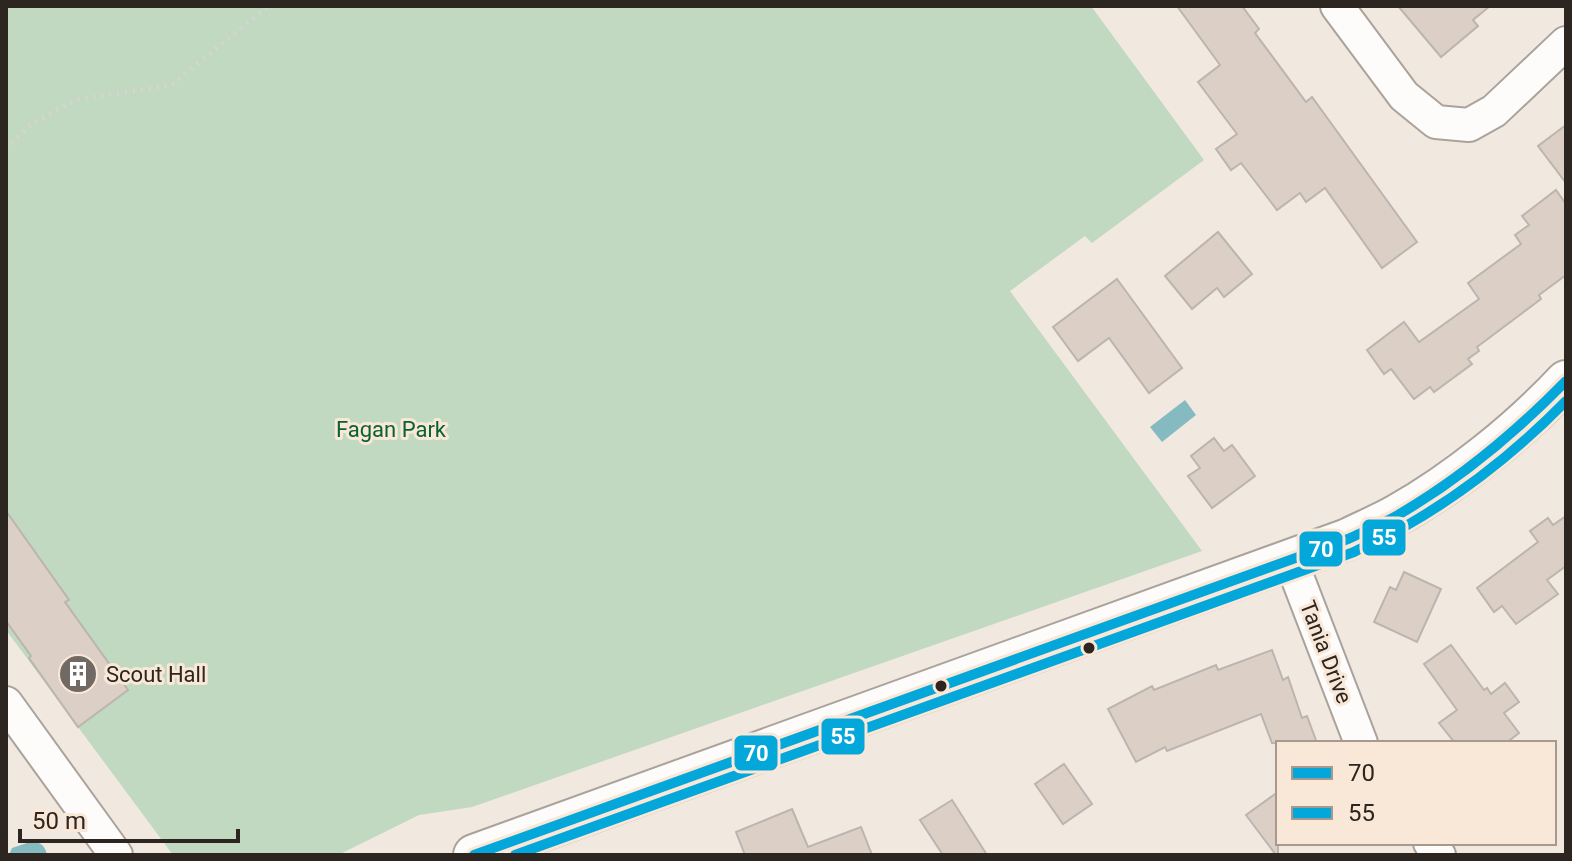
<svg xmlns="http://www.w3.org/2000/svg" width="1572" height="861" font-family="Roboto,sans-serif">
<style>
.green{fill:#c0d9c0}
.water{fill:#85bbc0}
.building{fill:#dcd0c6;stroke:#bcb5af;stroke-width:2}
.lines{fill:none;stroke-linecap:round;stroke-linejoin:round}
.minor-casing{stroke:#aaa39c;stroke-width:36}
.major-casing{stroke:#aaa39c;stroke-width:44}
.path{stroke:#d8d4d2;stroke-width:5;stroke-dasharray:2 6;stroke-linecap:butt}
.minor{stroke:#fdfcfa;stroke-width:32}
.major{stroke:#fdfcfa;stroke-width:40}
.bus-1-casing{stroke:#f9e7d8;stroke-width:16}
.bus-2-casing{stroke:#f9e7d8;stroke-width:16}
.bus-1{stroke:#04a7da;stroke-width:10}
.bus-2{stroke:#04a7da;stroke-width:10}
.bus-dot{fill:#2c2520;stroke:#f9e7d8;stroke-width:3}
.labels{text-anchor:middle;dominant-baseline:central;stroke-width:6;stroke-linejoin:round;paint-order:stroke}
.park-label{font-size:22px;fill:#086232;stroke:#f9e7d8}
.street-label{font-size:22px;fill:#2c2520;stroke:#f9e7d8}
.poi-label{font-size:22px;fill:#2c2520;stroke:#f9e7d8;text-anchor:start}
.line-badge{stroke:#f9e7d8;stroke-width:3}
.badge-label{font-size:22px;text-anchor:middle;font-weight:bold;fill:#fff}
</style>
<rect width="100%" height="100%" fill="#f1e8e0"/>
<path class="green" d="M6,6H1091L1204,160L1092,243L1085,236L1010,291L1202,551L472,807L419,815L338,855H173L6,630Z"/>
<g class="water">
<path d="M1185,400L1196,415L1162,442L1150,427Z"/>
<path d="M30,842C40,841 45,846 47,855H9L12,848Z"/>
</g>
<g class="building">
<path d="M1177,6H1242L1259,29L1255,33L1306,102L1312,97L1417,242L1382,268L1325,188L1306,202L1300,193L1277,210L1241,163L1231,170L1216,149L1237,134L1198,82L1220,65Z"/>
<path d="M1398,6H1490L1473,20L1478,26L1441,57Z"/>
<path d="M1566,125V183L1538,146Z"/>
<path d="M1556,190L1566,204V275L1539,295L1541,299L1477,347L1479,351L1468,359L1472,364L1434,392L1430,387L1414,399L1391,369L1384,374L1367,350L1404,322L1419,342L1479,299L1468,283L1521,244L1515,235L1529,225L1522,216Z"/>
<path d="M1218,232L1252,274L1224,297L1217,288L1192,309L1165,276Z"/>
<path d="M1117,279L1182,368L1149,393L1109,338L1078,361L1053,327Z"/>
<path d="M1214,438L1224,451L1232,445L1255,476L1212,508L1188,476L1200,468L1191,456Z"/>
<path d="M6,511L69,600L65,602L128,690L78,727L29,658L31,656L6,621Z"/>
<path d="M1566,516V566L1547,580L1558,594L1516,624L1502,606L1494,612L1477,588L1538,542L1530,531L1548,518L1553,525Z"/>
<path d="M1404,572L1441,589L1417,642L1374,622L1390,587L1396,590Z"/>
<path d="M1451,645L1484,690L1487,688L1491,694L1505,683L1519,702L1504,713L1519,733L1506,743H1455L1439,723L1457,710L1424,664Z"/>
<path d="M1272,650L1283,680L1288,677L1302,718L1307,716L1317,743H1272L1261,714L1167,751L1165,747L1136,762L1108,709L1152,686L1154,690L1216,665L1218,670Z"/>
<path d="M1064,764L1092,804L1063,824L1035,784Z"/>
<path d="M1278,792V855H1276L1246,815Z"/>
<path d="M952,800L987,855H943L920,820Z"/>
<path d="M792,809L808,847L861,827L872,855H745L736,832Z"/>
</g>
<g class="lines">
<defs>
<g id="minor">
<path d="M1337,6L1404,96L1436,122L1469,125L1494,111L1566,43"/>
<path d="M1291,561L1361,743"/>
<path d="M6,703L116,855"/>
<path d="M1430,843L1439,855"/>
</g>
<path id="major" d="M474,855L1348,539C1364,531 1381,524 1397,515C1456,482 1520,430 1566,381"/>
</defs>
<use href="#minor" class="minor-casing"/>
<use href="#major" class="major-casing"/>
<path class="path" d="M6,149L33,123L75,100L172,85L268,6"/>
<use href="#minor" class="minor"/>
<use href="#major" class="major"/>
<defs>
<path id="bus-1" d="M474,855L1348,539C1365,531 1382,524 1398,515C1460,479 1516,432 1566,381"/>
<path id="bus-2" d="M515,855L1354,552C1371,543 1388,536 1404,527C1464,493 1518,450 1566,401"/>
</defs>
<use href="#bus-1" class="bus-1-casing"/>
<use href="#bus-2" class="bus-2-casing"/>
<use href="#bus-1" class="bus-1"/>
<use href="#bus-2" class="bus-2"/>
</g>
<defs>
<symbol id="building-disc" viewBox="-11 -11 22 22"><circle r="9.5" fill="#716963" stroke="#f9e7d8"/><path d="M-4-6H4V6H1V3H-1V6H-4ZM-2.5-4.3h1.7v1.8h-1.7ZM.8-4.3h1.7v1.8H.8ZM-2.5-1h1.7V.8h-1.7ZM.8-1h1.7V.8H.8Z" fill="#fff"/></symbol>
</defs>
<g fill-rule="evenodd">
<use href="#building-disc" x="56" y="652" width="44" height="44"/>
</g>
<g class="bus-dot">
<circle cx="1089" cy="648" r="7"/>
<circle cx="941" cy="686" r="7"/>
</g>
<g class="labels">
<g class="park-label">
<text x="391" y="429">Fagan Park</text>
</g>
<g class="street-label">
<text transform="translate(1326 652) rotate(69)">Tania Drive</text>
</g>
<g class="poi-label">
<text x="106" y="674">Scout Hall</text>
</g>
</g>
<g class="line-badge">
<rect x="1361" y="518" width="46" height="39" rx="8" fill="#04a7da"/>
<rect x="1298" y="530" width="46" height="38" rx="8" fill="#04a7da"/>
<rect x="820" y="717" width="46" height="39" rx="8" fill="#04a7da"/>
<rect x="733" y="734" width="46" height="38" rx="8" fill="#04a7da"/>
</g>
<g class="badge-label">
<text x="1384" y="545">55</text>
<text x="1321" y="557">70</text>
<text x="843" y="744">55</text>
<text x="756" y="761">70</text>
</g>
<rect width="1572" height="861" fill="none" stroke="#2c2520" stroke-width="16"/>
<rect x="1276" y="741" width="280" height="104" fill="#f9e7d8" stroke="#a7998e" stroke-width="2"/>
<rect x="1292" y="767" width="40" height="12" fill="#04a7da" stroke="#a7998e" stroke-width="2"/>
<text x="1348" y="781" font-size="24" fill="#2c2520">70</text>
<rect x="1292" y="807" width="40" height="12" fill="#04a7da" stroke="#a7998e" stroke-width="2"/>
<text x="1348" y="821" font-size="24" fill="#2c2520">55</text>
<path d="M20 829v12h218v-12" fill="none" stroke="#2c2520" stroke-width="4"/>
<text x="32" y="829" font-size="24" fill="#2c2520" stroke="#f9e7d8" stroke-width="6" paint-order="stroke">50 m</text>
</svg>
